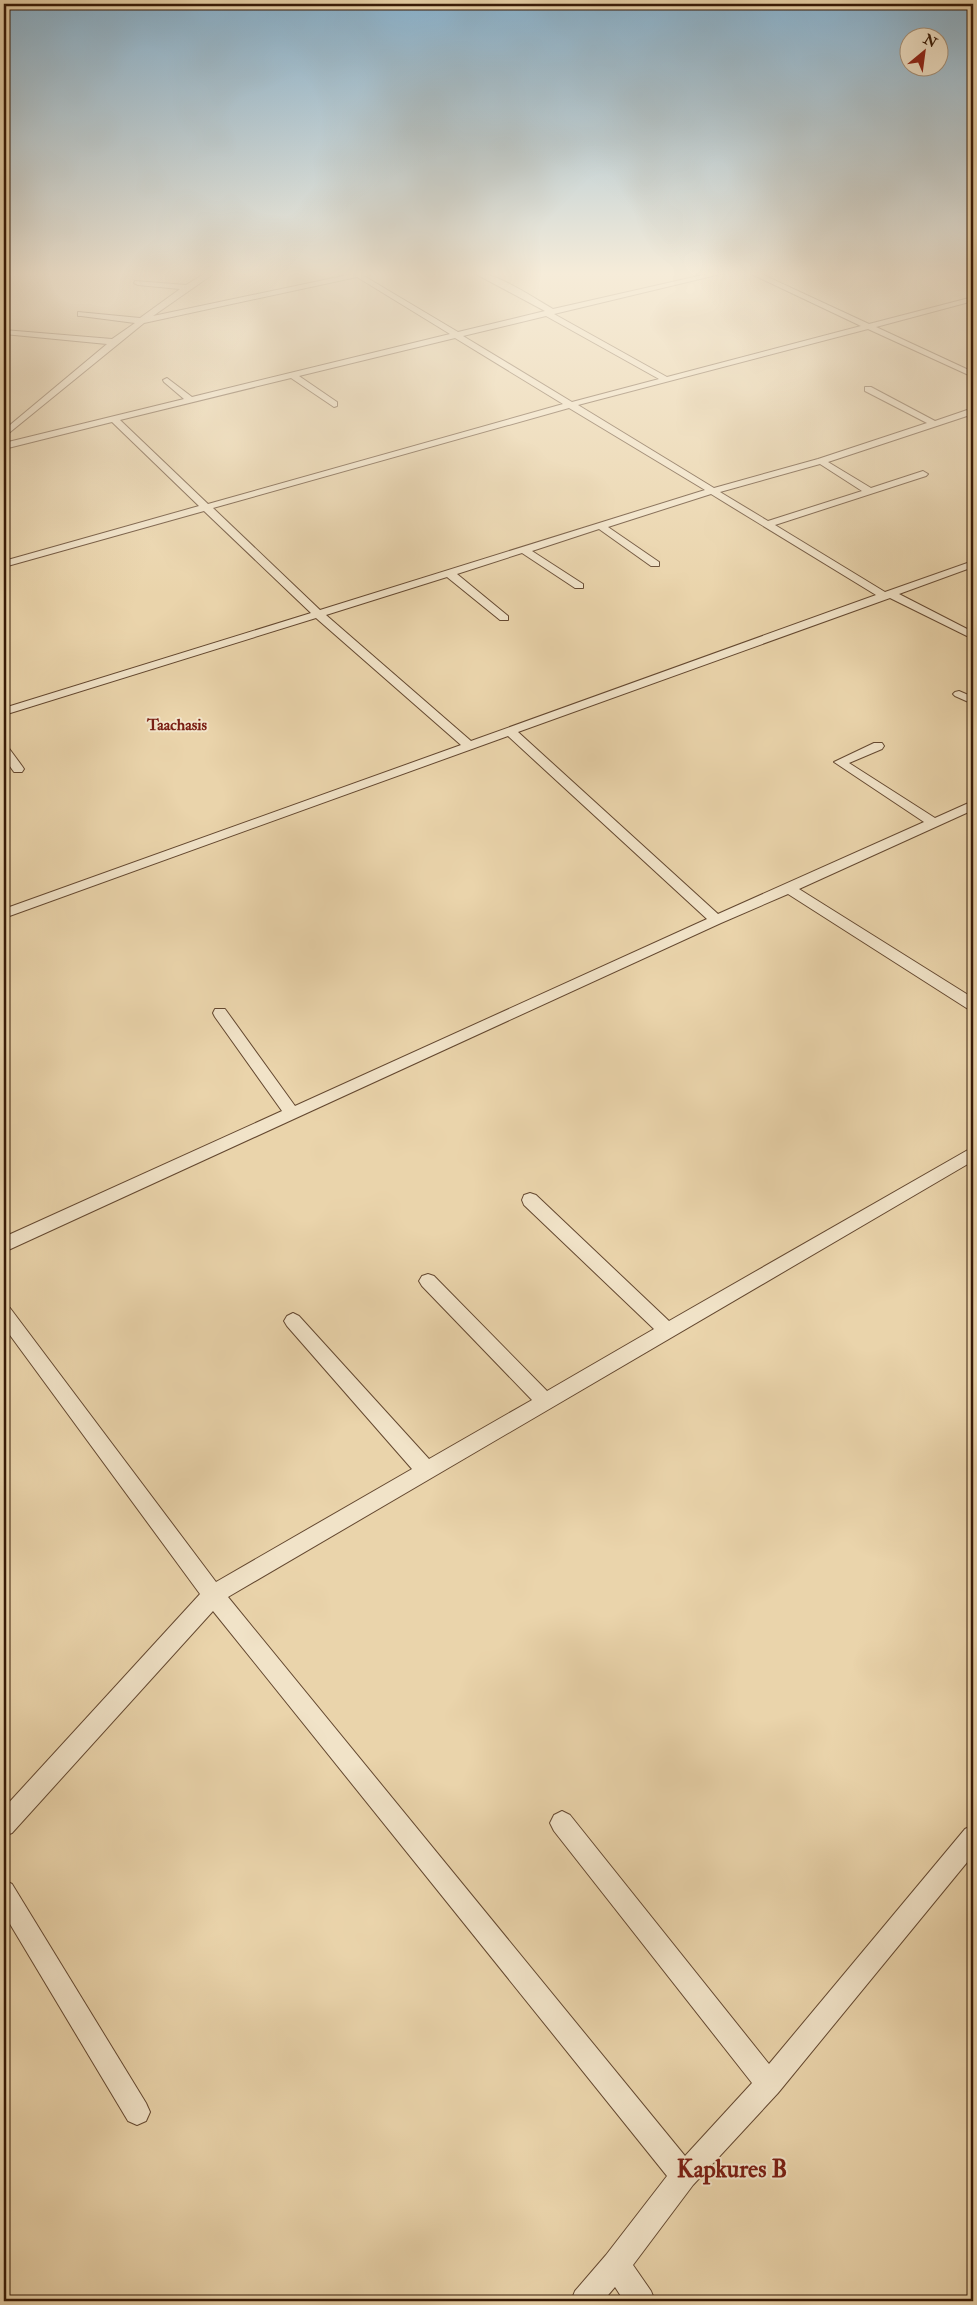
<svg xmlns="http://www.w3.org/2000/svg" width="977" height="2305" font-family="'IM FELL Double Pica',serif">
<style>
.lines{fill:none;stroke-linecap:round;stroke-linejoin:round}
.minor-casing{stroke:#644830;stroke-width:2}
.minor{fill:#f1e3c8;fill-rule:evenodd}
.labels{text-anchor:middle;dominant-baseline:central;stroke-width:4;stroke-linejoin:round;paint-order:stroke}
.far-quarter-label{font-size:16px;font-weight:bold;fill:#7a1f14;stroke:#f1e3c8}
.near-quarter-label{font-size:24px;font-weight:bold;fill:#7a1f14;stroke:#f1e3c8}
</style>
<rect width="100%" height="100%" fill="#ead4ab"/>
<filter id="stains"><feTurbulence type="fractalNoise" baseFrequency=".004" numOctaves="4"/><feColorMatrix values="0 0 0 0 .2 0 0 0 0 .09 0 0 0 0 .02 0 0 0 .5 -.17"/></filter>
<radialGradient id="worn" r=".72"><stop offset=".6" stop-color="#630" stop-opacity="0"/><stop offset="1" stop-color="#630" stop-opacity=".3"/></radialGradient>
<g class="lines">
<defs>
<g id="minor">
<path d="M207,272H216L153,316L362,272H370V275L364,276L458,332L545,311L472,272C496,272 532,297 553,309L716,272H729L554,314L667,377L861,326L747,272H757L869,324L973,297V301L876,327L973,372V377L868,329L578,405L714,488L818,459L927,423L865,391V387H871L935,421L973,408V414L828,462L871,488L923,471L928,474L926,476L775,525L885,592L973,561V567L899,594L973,632V639L890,598L518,732L718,914L924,822L834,762L874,743H882L884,746L882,749L849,763L935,818L973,801V810L799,889L973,998V1010L968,1009L788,894L721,923L4,1252V1237L282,1111L215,1017L213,1013L215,1009H225L295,1106L707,919L508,736L4,918V909L461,745L316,618L4,715V708L311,613L204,511L4,567V561L199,506L112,422L4,449V443L184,399L164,382L163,380L167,378L192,397L450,334L357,277L144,323L4,437V430L107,344L4,334V330L112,339L135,323L81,316H78V312L140,318L180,289L138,285L134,283L135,281L186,285ZM546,316L659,379L572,402L463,336ZM455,338L563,404L208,504L120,420L291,378L334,407L337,406V402L299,376ZM569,408L705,490L320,610L213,508ZM820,464L862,491L768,521L720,492ZM711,494L876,595L471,741L326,615L447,577L500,620H508V616L457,574L522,553L575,588H583V584L532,551L599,529L651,566H659V562L608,527Z"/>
<path d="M879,272H888L884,274Z"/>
<path d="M959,691L973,697V704L955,696L953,694L955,692Z"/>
<path d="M4,746L8,747L22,766L24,769L22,772H14L4,758Z"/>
<path d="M973,1147V1161L228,1597L685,2156L752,2083L554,1831L550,1823L554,1815L562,1811L570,1815L769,2064L965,1829L973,1825V1855L778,2093L693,2185L633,2265L651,2291L655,2301H624L615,2287L603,2301H571L575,2291L606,2255L667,2176L213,1611L12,1833L4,1836V1808L200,1594L4,1327V1306L10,1308L216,1582L412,1469L287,1326L284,1321L287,1316L293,1313L299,1316L429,1459L532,1400L422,1286L419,1281L422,1276L428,1274L434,1276L547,1391L654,1329L524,1205L522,1200L524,1195L530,1193L536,1195L669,1321Z"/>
<path d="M4,1880L12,1884L146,2103L150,2112L146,2121L137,2125L128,2121L4,1914Z"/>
</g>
</defs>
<use href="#minor" class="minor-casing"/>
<use href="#minor" class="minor"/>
</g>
<linearGradient id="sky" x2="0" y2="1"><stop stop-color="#89b5d3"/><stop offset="0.46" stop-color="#f6ecd9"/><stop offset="1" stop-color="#f6ecd9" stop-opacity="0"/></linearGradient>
<rect width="977" height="595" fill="url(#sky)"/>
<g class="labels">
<g class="far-quarter-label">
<text x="177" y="725">Taachasis</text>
</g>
<g class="near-quarter-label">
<text x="732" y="2169">Kapkures B</text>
</g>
</g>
<rect width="977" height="2305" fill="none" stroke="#ead4ab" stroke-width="20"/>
<rect x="5" y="5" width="967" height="2295" fill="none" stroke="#371a07" stroke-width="2.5"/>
<rect x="10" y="10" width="957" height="2285" fill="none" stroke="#371a07"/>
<g transform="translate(924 52) rotate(29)"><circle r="24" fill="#f1e3c8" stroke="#a7937b"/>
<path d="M0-4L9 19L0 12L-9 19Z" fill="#8f2418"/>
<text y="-8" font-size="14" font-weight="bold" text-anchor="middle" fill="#371a07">N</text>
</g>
<rect width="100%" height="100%" filter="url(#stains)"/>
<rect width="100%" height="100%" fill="url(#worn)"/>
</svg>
